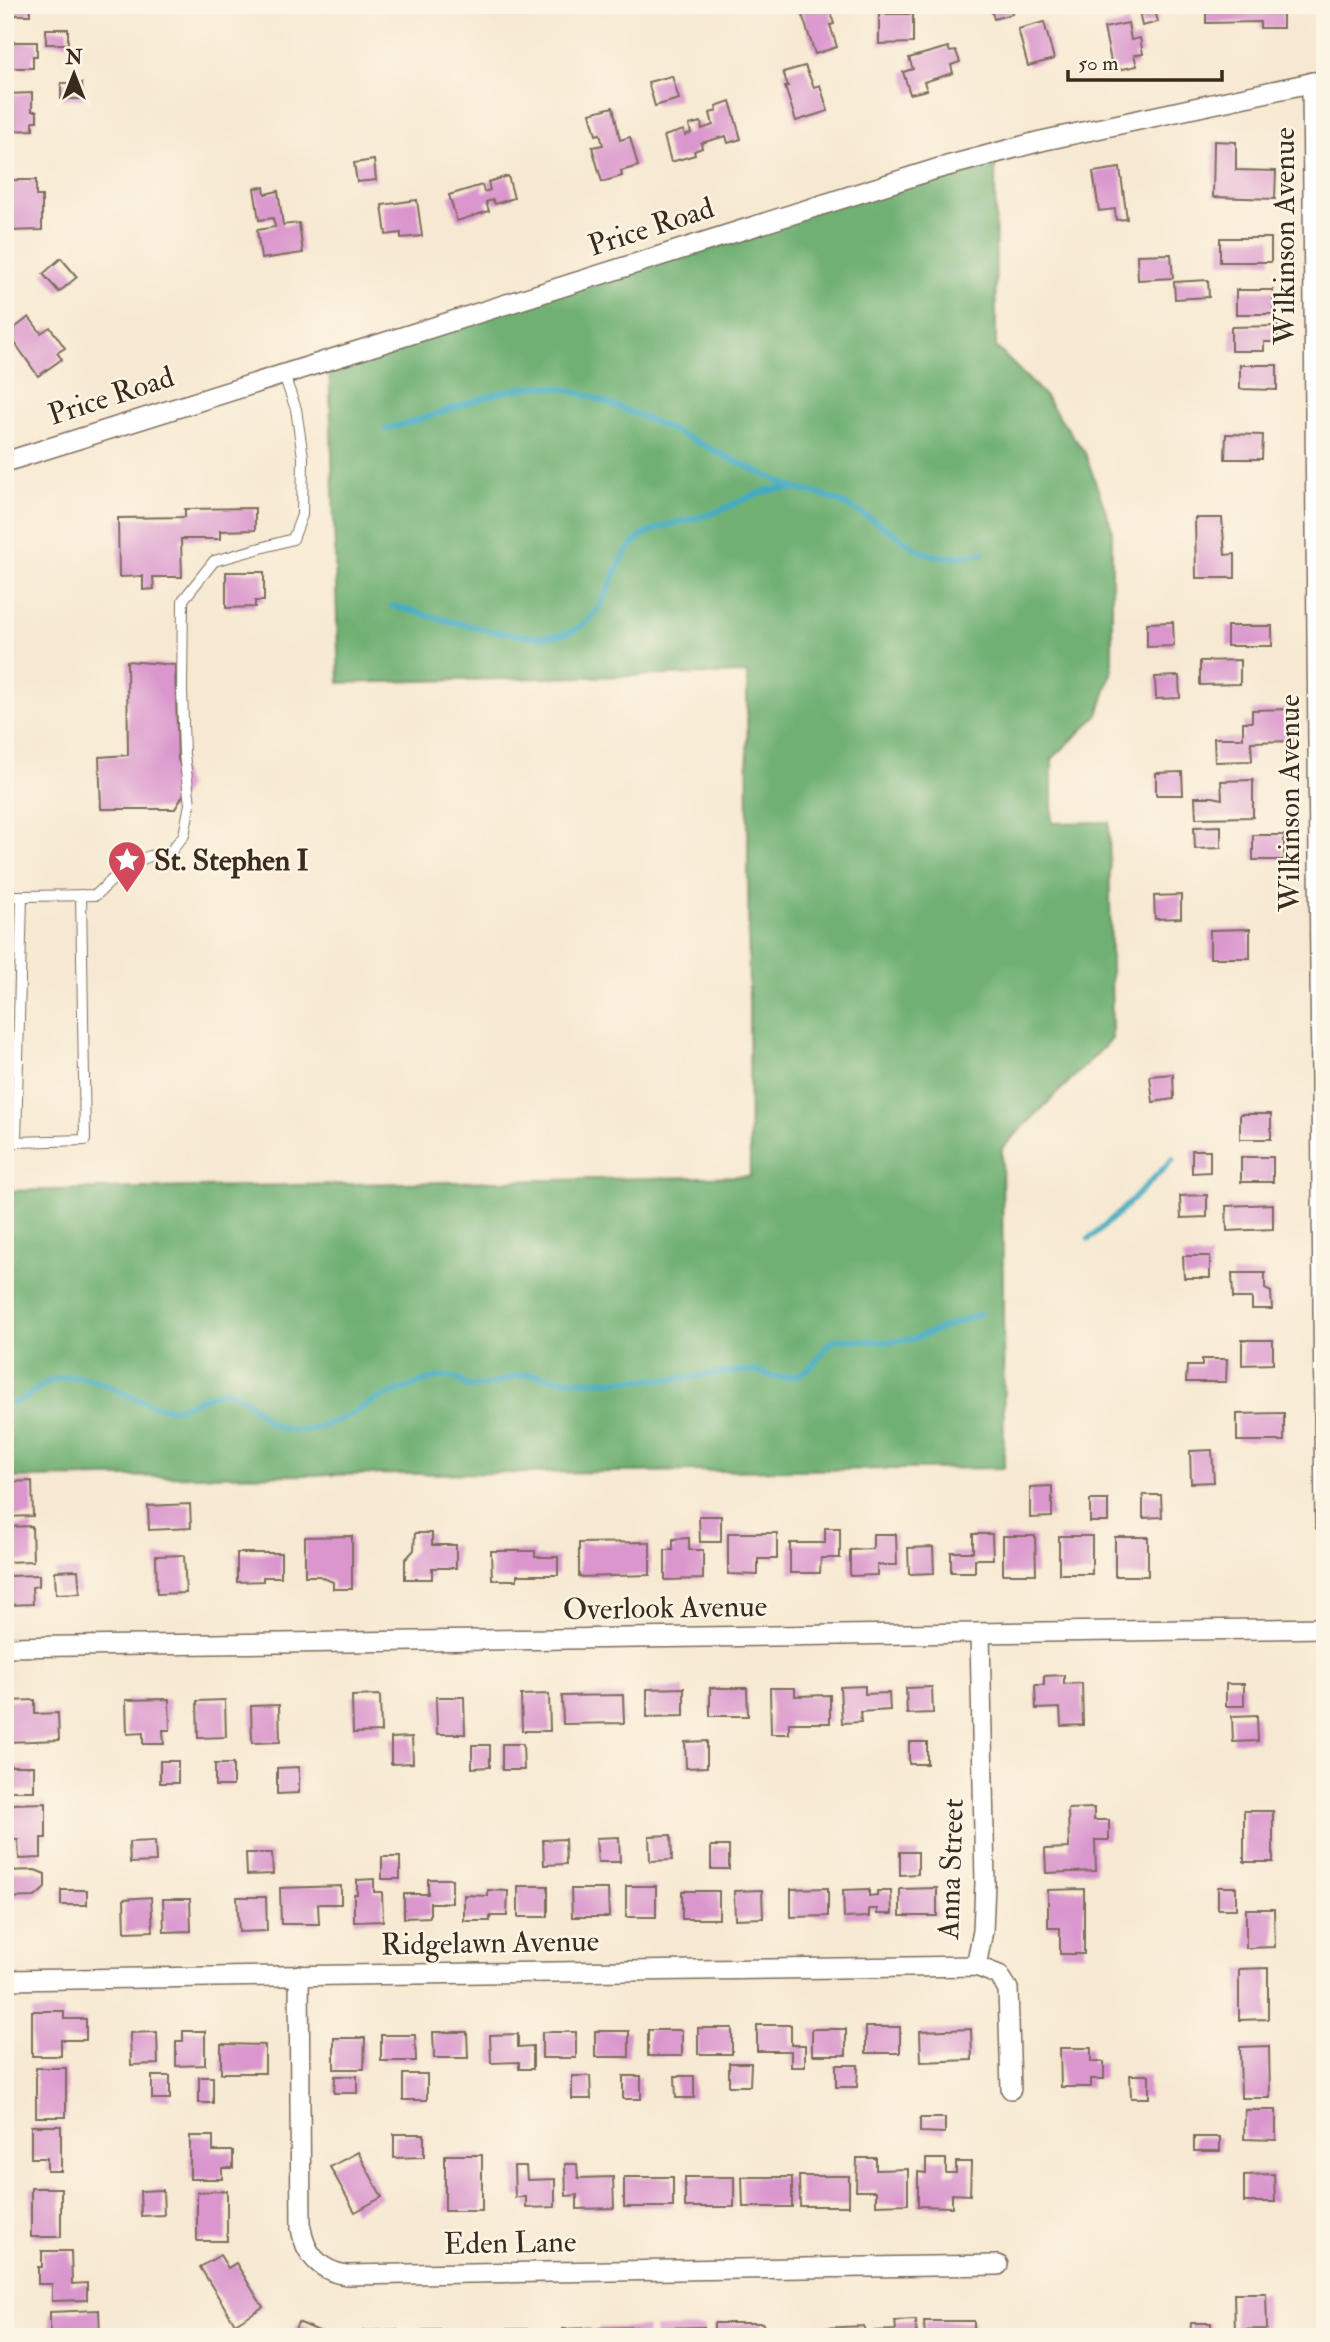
<svg xmlns="http://www.w3.org/2000/svg" width="1330" height="2342" font-family="'IM FELL Double Pica',serif">
<style>
.forest{fill:#6fb073;stroke:#556d48;stroke-width:2}
.lines{fill:none;stroke-linecap:round;stroke-linejoin:round}
.stream{stroke:#43abc2;stroke-width:6}
.building{fill:#da96cd}
.service-casing{stroke:#7d6d5d;stroke-width:12}
.minor-casing{stroke:#7d6d5d;stroke-width:22}
.service{stroke:#fff;stroke-width:10}
.minor{stroke:#fff;stroke-width:19}
.labels{text-anchor:middle;dominant-baseline:central;stroke-width:5;stroke-linejoin:round;paint-order:stroke}
.street-label{font-size:30px;fill:#3b2a1e;stroke:#fcf5e5}
.poi-label{font-size:30px;font-weight:bold;fill:#3b2a1e;stroke:#fcf5e5;text-anchor:start}
</style>
<rect width="100%" height="100%" fill="#fcf5e5"/>
<filter id="ink" filterUnits="userSpaceOnUse"><feTurbulence type="fractalNoise" baseFrequency=".0143" numOctaves="2"/><feDisplacementMap in="SourceGraphic" scale="14" xChannelSelector="R" yChannelSelector="G"/><feConvolveMatrix kernelMatrix="1 2 1 2 8 2 1 2 1" color-interpolation-filters="sRGB"/></filter>
<filter id="wash" filterUnits="userSpaceOnUse"><feTurbulence type="fractalNoise" baseFrequency=".00686" numOctaves="4" result="noise"/><feDisplacementMap in="SourceGraphic" scale="28" xChannelSelector="R" yChannelSelector="G"/><feGaussianBlur stdDeviation="1.57" result="paint"/><feColorMatrix in="noise" values="0 0 0 0 0 0 0 0 0 0 0 0 0 0 0 0 0 1.4 0 .05"/><feComposite in="paint" operator="in"/></filter>
<g filter="url(#wash)">
<rect width="100%" height="100%" fill="#f7e9d1"/>
<path class="forest" d="M995,153L996,347L1043,394L1085,453L1112,529V670L1098,715L1052,759V823L1109,822L1112,1039L1002,1148L1004,1468L5,1478V1191L750,1176L747,673L339,683L329,359Z"/>
<g class="lines">
<g class="stream">
<path d="M385,429C434,419 479,394 529,387C558,384 586,395 613,405C675,428 732,462 793,487"/>
<path d="M392,606C434,616 524,645 564,634C614,620 606,562 641,537C659,524 689,521 711,514C731,507 750,494 771,490C815,482 857,510 894,533C903,539 914,549 925,553C944,559 964,556 983,553"/>
<path d="M1089,1239L1122,1210L1173,1159"/>
<path d="M5,1405C29,1403 40,1379 67,1377C103,1374 133,1405 168,1408C191,1410 206,1390 228,1392C257,1396 260,1434 301,1430C317,1429 333,1423 347,1416C355,1413 362,1407 370,1403C381,1397 393,1393 405,1389C425,1381 450,1367 468,1387L491,1385L515,1376L529,1374L568,1380L597,1381L675,1379L738,1371H756L775,1377H793L810,1368L830,1343L838,1339L886,1342L913,1339L980,1314"/>
</g>
</g>
<g id="blocks">
<g class="building">
<rect x="7" y="5" width="23" height="10"/>
<path d="M799,5H828L834,24L830,25L837,47L815,54Z"/>
<path d="M990,5H1010L1012,14L994,19Z"/>
<path d="M1154,5L1158,22L1142,26L1138,6Z"/>
<path d="M1206,5H1283V28H1260V22L1206,23Z"/>
<path d="M879,14H913V43L879,44Z"/>
<path d="M1044,22L1054,59L1028,66L1018,29Z"/>
<path d="M1128,23L1131,40L1140,38L1143,54L1134,55L1137,66L1113,71L1104,28Z"/>
<rect x="46" y="29" width="22" height="15"/>
<path d="M10,42H37V56H33V68H5V53H10Z"/>
<path d="M948,47L950,52L956,51L960,62L951,65L953,73L924,82L927,90L910,94L903,72L913,69L909,58Z"/>
<path d="M805,66L814,87L820,85L828,111L796,121L785,87L788,86L783,72Z"/>
<path d="M672,76L679,99L655,106L648,82Z"/>
<path d="M61,83H82L83,99H61Z"/>
<path d="M32,93V111H37V121H33V130L7,131L6,94Z"/>
<path d="M730,101L741,139L728,143L726,136L701,143L702,148L694,151L695,155L671,162L664,136L684,130L685,135L691,133L689,125L701,122L702,129L713,125L710,113L717,111L716,106Z"/>
<path d="M613,107L620,140L630,137L638,166L621,171L622,176L602,182L592,147L603,145L600,134L596,135L590,113Z"/>
<path d="M1214,141L1236,142V170L1276,171L1275,199L1213,197Z"/>
<path d="M374,160L376,180L357,182L354,163Z"/>
<path d="M1120,168L1127,219L1116,220L1115,209L1099,211L1093,172Z"/>
<path d="M508,176L514,198L495,204L493,200L486,202L489,211L457,221L449,195L482,185L484,192L490,190L488,182Z"/>
<path d="M7,180H36V196H42V230L8,231Z"/>
<path d="M264,187L265,194L278,191L283,225L299,223L303,253L261,259L257,230L275,227L273,218L259,220L254,188Z"/>
<path d="M417,200L422,236L401,238V233L386,235L382,205Z"/>
<rect x="1220" y="238" width="51" height="24"/>
<path d="M1171,254L1173,278L1138,280L1137,255Z"/>
<path d="M61,258L77,277L59,292L43,274Z"/>
<path d="M1208,280L1209,297L1175,299L1174,282Z"/>
<rect x="1236" y="290" width="37" height="24"/>
<path d="M29,317L41,333L50,327L65,348L57,353L62,359L38,376L8,333Z"/>
<path d="M1277,326V342H1264V351H1231V327Z"/>
<path d="M1240,365H1277V390L1240,389Z"/>
<path d="M1226,434L1263,435L1262,459H1225Z"/>
<path d="M255,508V530L220,531V539H181L182,577H153L154,589L143,590V576L119,577L118,518L185,517V509Z"/>
<path d="M1195,518H1222L1225,555L1235,554V578H1196Z"/>
<path d="M226,572H264V601H255V607L226,608Z"/>
<path d="M1173,622L1174,646L1147,647V623Z"/>
<rect x="1227" y="626" width="45" height="20"/>
<path d="M1240,660V684L1200,685V661Z"/>
<path d="M127,661L175,665L178,759L188,787L175,809H101L99,757L128,755Z"/>
<path d="M1179,676L1180,698L1156,699L1155,677Z"/>
<path d="M1293,709L1294,741L1251,742L1252,761L1215,762L1214,738H1243V722H1252V710Z"/>
<path d="M1182,772L1183,795H1156V773Z"/>
<path d="M1253,780V817L1196,818L1195,797H1213L1222,799L1221,781Z"/>
<path d="M1221,826V848L1195,849L1194,827Z"/>
<rect x="1253" y="835" width="31" height="25"/>
<path d="M1181,895V918L1155,919L1154,896Z"/>
<path d="M1250,929V958H1210V930Z"/>
<path d="M1173,1074L1174,1099L1153,1102L1150,1076Z"/>
<rect x="1240" y="1114" width="31" height="25"/>
<path d="M1192,1150H1210V1172L1192,1173Z"/>
<rect x="1241" y="1157" width="32" height="25"/>
<path d="M1207,1195V1217L1181,1218L1180,1196Z"/>
<path d="M1273,1204V1229L1227,1231L1226,1206Z"/>
<path d="M1183,1256H1210V1278H1184Z"/>
<path d="M1232,1273H1265V1289L1271,1292L1272,1309H1252V1298H1233Z"/>
<path d="M1242,1340H1273V1364L1242,1365Z"/>
<path d="M1202,1359H1227L1226,1382H1186L1187,1366H1202Z"/>
<path d="M1284,1413V1441H1237V1414Z"/>
<path d="M1212,1450L1214,1482L1191,1483L1190,1451Z"/>
<path d="M32,1481L33,1516L5,1517V1482Z"/>
<path d="M1052,1486V1517L1030,1518V1487Z"/>
<path d="M1143,1495H1161L1162,1517L1143,1518Z"/>
<rect x="1090" y="1500" width="18" height="22"/>
<path d="M190,1504L191,1528L149,1530L148,1506Z"/>
<path d="M699,1516H721V1542H700Z"/>
<path d="M32,1526L33,1561L5,1562V1527Z"/>
<path d="M825,1528H840V1558H821L820,1573H790V1543H825Z"/>
<path d="M415,1533H432V1545H456V1568H432V1579H405V1560L414,1550Z"/>
<path d="M728,1533H777V1559H758V1575L728,1574Z"/>
<path d="M873,1534H896L897,1565H877V1575L850,1576V1550L873,1549Z"/>
<path d="M973,1534H992L993,1559H975V1572H951V1552H973Z"/>
<path d="M352,1536V1589H333V1582L319,1576H305V1537Z"/>
<path d="M1003,1536H1035L1036,1574H1003Z"/>
<rect x="1059" y="1536" width="33" height="38"/>
<rect x="1115" y="1537" width="33" height="39"/>
<path d="M689,1538V1550H703V1579L665,1580V1550H673V1539Z"/>
<path d="M650,1542V1575L579,1577V1543Z"/>
<path d="M933,1547L934,1573L909,1574L908,1548Z"/>
<path d="M491,1551H535V1557H558V1575H517V1580H492Z"/>
<path d="M237,1553H281V1577H263V1581L237,1582Z"/>
<path d="M184,1555L186,1593L157,1594L156,1556Z"/>
<path d="M78,1570L80,1593L56,1594L55,1571Z"/>
<path d="M39,1575V1586L32,1587L33,1604L9,1605L8,1576Z"/>
<path d="M1064,1675V1684L1082,1683L1083,1725L1061,1726L1060,1708L1036,1709L1035,1685H1044V1676Z"/>
<rect x="1226" y="1684" width="18" height="22"/>
<path d="M865,1686V1694L889,1693L890,1710L860,1712L861,1722L842,1723L840,1687Z"/>
<path d="M932,1687L933,1713L907,1714L906,1688Z"/>
<path d="M684,1688V1716L647,1717V1689Z"/>
<path d="M710,1688H747L748,1716H710Z"/>
<path d="M770,1688H795V1696L830,1695V1723H789V1734H771Z"/>
<path d="M549,1694L550,1731H522L521,1695Z"/>
<path d="M380,1695L381,1732L353,1733L352,1696Z"/>
<path d="M623,1695L624,1723L563,1724L562,1696Z"/>
<path d="M436,1697H464L465,1734H437Z"/>
<path d="M169,1699L170,1730H163L164,1744H143V1733L127,1734L126,1700Z"/>
<path d="M35,1700V1714L58,1713L59,1740L8,1742L7,1701Z"/>
<path d="M225,1700L226,1737L198,1738L197,1701Z"/>
<path d="M279,1705L280,1742L252,1743L251,1706Z"/>
<path d="M1257,1715L1258,1741L1233,1742L1232,1716Z"/>
<path d="M412,1737L413,1763L391,1764V1738Z"/>
<path d="M707,1741V1767L686,1768L685,1742Z"/>
<rect x="909" y="1742" width="18" height="22"/>
<path d="M502,1744H523L524,1770H502Z"/>
<path d="M472,1745H490V1767L472,1768Z"/>
<rect x="160" y="1761" width="18" height="22"/>
<rect x="215" y="1764" width="18" height="22"/>
<rect x="5" y="1766" width="29" height="25"/>
<path d="M299,1767V1793L277,1794V1768Z"/>
<path d="M46,1803V1838H41V1858L19,1859L18,1840H11L10,1804Z"/>
<path d="M1094,1808V1820H1109V1840H1095L1096,1871L1046,1873L1045,1849L1069,1848L1068,1809Z"/>
<rect x="1244" y="1811" width="29" height="51"/>
<path d="M671,1835L672,1860L650,1861L649,1836Z"/>
<path d="M619,1837L620,1862H598L596,1838Z"/>
<path d="M565,1839L566,1864L544,1865L543,1840Z"/>
<path d="M155,1841L156,1862L130,1863L129,1842Z"/>
<rect x="711" y="1846" width="18" height="23"/>
<path d="M900,1852H918V1874L900,1875Z"/>
<path d="M246,1853H272L273,1874L247,1875Z"/>
<rect x="382" y="1857" width="18" height="22"/>
<path d="M35,1870L45,1874V1888L35,1897L5,1898V1871Z"/>
<path d="M374,1879V1892H382L383,1921L354,1922V1894H357V1880Z"/>
<path d="M428,1879H452V1903H430V1917L404,1918V1894H428Z"/>
<path d="M341,1886V1904H318L319,1924H281L280,1888Z"/>
<rect x="518" y="1886" width="30" height="31"/>
<rect x="626" y="1886" width="30" height="31"/>
<rect x="1218" y="1887" width="18" height="22"/>
<path d="M828,1888V1916L791,1917V1889Z"/>
<path d="M937,1888V1916H900V1889Z"/>
<path d="M571,1889H608L609,1917H572Z"/>
<path d="M869,1889V1896L877,1895V1891H891L892,1914H877V1909H869V1917L844,1918L843,1890Z"/>
<path d="M1084,1889V1954H1060V1928H1048V1890Z"/>
<rect x="61" y="1890" width="26" height="15"/>
<path d="M488,1890L508,1891L507,1916H490V1921H464V1895L488,1896Z"/>
<path d="M762,1890L763,1918L735,1919L734,1891Z"/>
<rect x="682" y="1891" width="37" height="28"/>
<path d="M151,1897L153,1931L125,1932L124,1899Z"/>
<path d="M237,1897H266L267,1931L239,1932Z"/>
<path d="M163,1899H190L191,1931L164,1932Z"/>
<path d="M1246,1909H1274L1275,1947L1246,1948Z"/>
<path d="M1268,1968V2019L1239,2020V1969Z"/>
<path d="M32,2011H64V2019H86V2040H61V2056H32Z"/>
<path d="M757,2025H791V2045H805V2067H791V2051H757Z"/>
<rect x="866" y="2027" width="34" height="26"/>
<rect x="698" y="2028" width="34" height="26"/>
<rect x="812" y="2029" width="34" height="26"/>
<path d="M971,2029L972,2060L921,2062L920,2031Z"/>
<rect x="648" y="2030" width="34" height="26"/>
<path d="M183,2031H205V2065L176,2066V2041H183Z"/>
<rect x="595" y="2031" width="34" height="26"/>
<path d="M157,2032L158,2064L131,2065L130,2033Z"/>
<path d="M433,2032H467L468,2058H434Z"/>
<rect x="542" y="2032" width="34" height="26"/>
<path d="M518,2034V2047L533,2046V2069H519V2062L491,2063L490,2035Z"/>
<path d="M381,2035H415L416,2061H381Z"/>
<path d="M334,2038H365L364,2069H334Z"/>
<path d="M221,2044L265,2045V2073H221Z"/>
<path d="M1269,2046L1270,2098H1241L1240,2047Z"/>
<path d="M1060,2048H1091V2062H1104V2079H1091V2087H1061Z"/>
<path d="M729,2063H751L750,2086H729Z"/>
<path d="M836,2065H858L857,2087H836Z"/>
<rect x="36" y="2068" width="30" height="49"/>
<rect x="403" y="2074" width="24" height="26"/>
<path d="M1130,2075H1149V2098H1131Z"/>
<rect x="152" y="2076" width="18" height="23"/>
<path d="M335,2076H357V2093H334Z"/>
<path d="M572,2076H590L591,2099H572Z"/>
<rect x="623" y="2076" width="18" height="23"/>
<path d="M675,2076H694V2098H676Z"/>
<rect x="199" y="2077" width="14" height="26"/>
<path d="M1245,2110H1276V2140L1244,2139Z"/>
<path d="M920,2118H945V2133L920,2132Z"/>
<path d="M31,2126H61V2171H47V2158H31Z"/>
<path d="M394,2134H424V2157L394,2158Z"/>
<path d="M190,2136H213V2151H233V2168H222V2179H190Z"/>
<rect x="1194" y="2137" width="26" height="14"/>
<path d="M358,2152L382,2197L355,2212L330,2167Z"/>
<rect x="445" y="2155" width="37" height="56"/>
<path d="M857,2158H876V2170L908,2169V2204L876,2205V2191H856Z"/>
<path d="M926,2159H946V2173H956V2162H971L970,2195L952,2194V2207L918,2206V2172L926,2173Z"/>
<path d="M565,2164H577L578,2178L613,2177L614,2208L577,2209V2195L566,2196Z"/>
<path d="M514,2166H526L527,2180L555,2179V2207L526,2208V2197H515Z"/>
<path d="M1274,2174L1275,2202H1244V2175Z"/>
<path d="M799,2176H849V2206H800Z"/>
<rect x="624" y="2177" width="49" height="30"/>
<rect x="685" y="2177" width="49" height="30"/>
<path d="M742,2177H792V2207H743Z"/>
<rect x="31" y="2188" width="30" height="49"/>
<path d="M163,2190L164,2215L141,2216L140,2191Z"/>
<path d="M227,2191V2241H197V2192Z"/>
<path d="M42,2251H71L72,2284L87,2283V2300L52,2301V2284H38V2267H42Z"/>
<path d="M220,2255L228,2268L236,2263L263,2307L235,2324L200,2267Z"/>
<path d="M1234,2293H1266L1267,2329L1235,2330Z"/>
<path d="M99,2310L100,2337H50V2312Z"/>
<path d="M916,2320L917,2337H874V2331L896,2330L895,2321Z"/>
<path d="M924,2321H974V2337H925Z"/>
<path d="M298,2322L333,2337H292Z"/>
<path d="M714,2323H763L764,2337H714Z"/>
<path d="M1191,2323H1211V2337H1190Z"/>
<path d="M864,2326V2337H820V2328Z"/>
<path d="M647,2327V2337H598V2328Z"/>
<path d="M704,2327V2337H655L654,2328Z"/>
<path d="M591,2328V2337H563V2329Z"/>
<path d="M812,2328V2337H779V2330Z"/>
<rect x="492" y="2329" width="35" height="8"/>
<path d="M397,2330V2337H363V2331Z"/>
<rect x="423" y="2330" width="34" height="7"/>
</g>
</g>
</g>
<g filter="url(#ink)">
<use href="#blocks" fill-opacity="0" stroke="#7d6d5d" stroke-width="2"/>
<g class="lines">
<defs>
<g id="service">
<path d="M5,896H22L16,1142H5"/>
<path d="M22,896L96,895L128,865L150,856L171,851L184,835L190,804L184,754L182,690L183,600L214,561L293,539L302,515L303,457L296,409L283,373"/>
<path d="M16,1142L85,1140L81,895"/>
</g>
<g id="minor">
<path d="M1312,82L1325,1524"/>
<path d="M5,462L936,169L1041,141L1324,80"/>
<path d="M5,1647L1325,1628"/>
<path d="M976,1966L983,1931L985,1883L980,1633"/>
<path d="M299,1975L301,2228C305,2254 320,2271 346,2275L998,2265"/>
<path d="M5,1980L976,1966L999,1975L1008,1989L1011,2089"/>
</g>
</defs>
<use href="#service" class="service-casing"/>
<use href="#minor" class="minor-casing"/>
<use href="#service" class="service"/>
<use href="#minor" class="minor"/>
</g>
</g>
<defs>
<symbol id="sight-pin" viewBox="-11 -11 22 30"><path d="M0 17L-7.5 6A9.5 9.5 0 1 1 7.5 6Z" fill="#d1495b" stroke="#fcf5e5"/><path d="M0-6L1.8-2.2L6-1.7L2.9 1.2L3.7 5.4L0 3.3L-3.7 5.4L-2.9 1.2L-6-1.7L-1.8-2.2Z" fill="#fff"/></symbol>
</defs>
<g fill-rule="evenodd">
<use href="#sight-pin" x="105" y="838" width="44" height="60"/>
</g>
<g class="labels">
<g class="street-label">
<text transform="translate(651 227) rotate(-18)">Price Road</text>
<text transform="translate(1284 236) rotate(-90)">Wilkinson Avenue</text>
<text transform="translate(111 396) rotate(-18)">Price Road</text>
<text transform="translate(1289 803) rotate(-90)">Wilkinson Avenue</text>
<text transform="translate(665 1608) rotate(-1)">Overlook Avenue</text>
<text transform="translate(951 1869) rotate(-88)">Anna Street</text>
<text transform="translate(490 1943) rotate(-1)">Ridgelawn Avenue</text>
<text transform="translate(510 2243) rotate(-1)">Eden Lane</text>
</g>
<g class="poi-label">
<text x="154" y="860">St. Stephen I</text>
</g>
</g>
<rect width="1330" height="2342" fill="none" stroke="#fcf5e5" stroke-width="28"/>
<g transform="translate(74 74)" stroke="#fcf5e5" stroke-width="5" paint-order="stroke">
<path d="M0-5L12 26L0 18L-12 26Z" fill="#3b2a1e"/>
<text y="-10" font-size="19" font-weight="bold" text-anchor="middle" fill="#3b2a1e">N</text>
</g>
<path d="M1068 70v10h154v-10" fill="none" stroke="#3b2a1e" stroke-width="3.5"/>
<text x="1078" y="70" font-size="21" fill="#3b2a1e" stroke="#fcf5e5" stroke-width="5" paint-order="stroke">50 m</text>
</svg>
